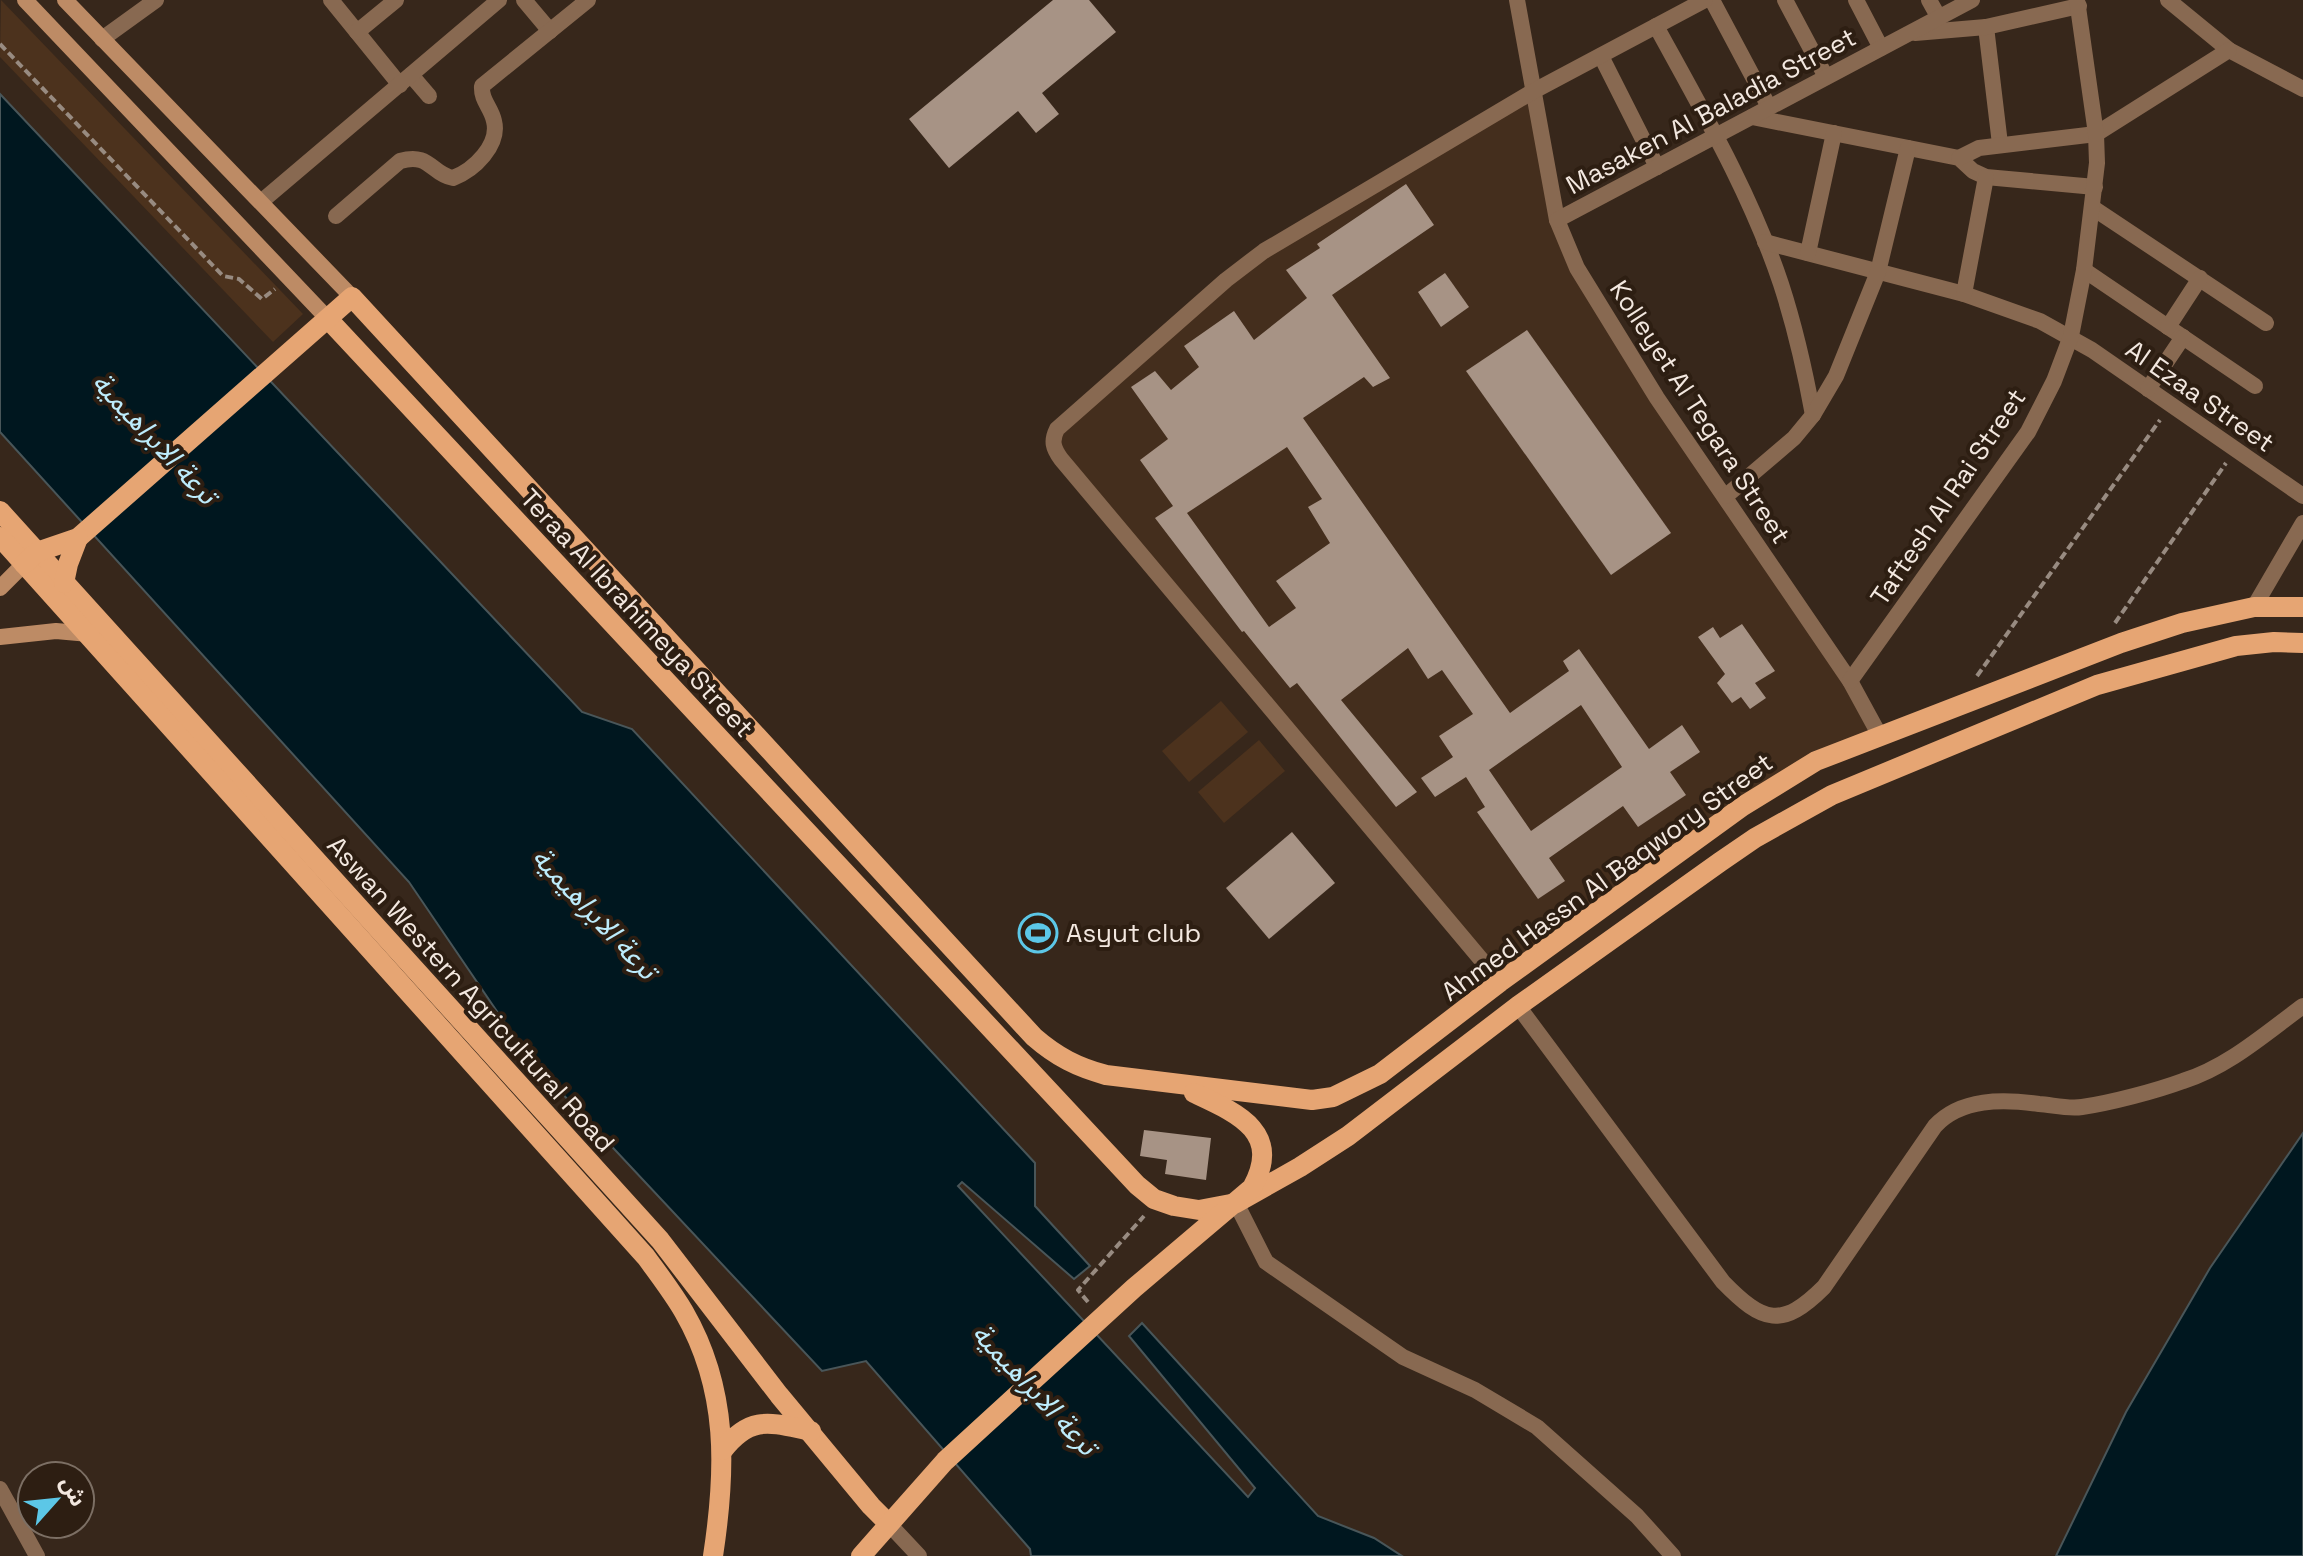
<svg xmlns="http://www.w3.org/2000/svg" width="2303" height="1556" font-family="'Space Grotesk','Noto Sans Arabic',sans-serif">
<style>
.built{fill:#442e1d}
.green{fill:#4c321d}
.water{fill:#00171f;stroke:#495659;stroke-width:2}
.building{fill:#a79385;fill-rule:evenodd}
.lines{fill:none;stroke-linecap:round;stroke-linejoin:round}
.path{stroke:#988b81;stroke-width:4;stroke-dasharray:8 4;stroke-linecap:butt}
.street{stroke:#886951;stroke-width:16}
.secondary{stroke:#bd8b65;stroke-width:16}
.primary{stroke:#e6a573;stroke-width:20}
.labels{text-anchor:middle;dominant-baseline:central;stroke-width:8;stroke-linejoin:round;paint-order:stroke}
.street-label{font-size:26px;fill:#f3e8e0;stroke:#2d1e12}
.poi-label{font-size:26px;fill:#f3e8e0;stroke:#2d1e12;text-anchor:start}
.water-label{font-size:28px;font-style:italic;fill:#bdecfc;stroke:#2d1e12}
</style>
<rect width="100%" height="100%" fill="#37271b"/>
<path class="built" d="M1532,92L1566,244L1880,736L1816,761L1500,982L1061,459L1057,429L1226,280Z"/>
<g class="green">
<path d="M1,0L303,314L273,342L0,57Z"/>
<path d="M1221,701L1248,732L1189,782L1162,751Z"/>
<path d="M1259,740L1285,771L1224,823L1198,792Z"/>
</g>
<g class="water">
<path d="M0,94L582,712L632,729L1035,1163V1206L1090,1266L1074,1279L962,1182L958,1186L1248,1497L1255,1488L1129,1336L1142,1323L1318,1516L1374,1538L1402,1556H1031L1030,1549L866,1361L822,1371L528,1057L409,882L0,432Z"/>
<path d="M2303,1133V1556H2056L2126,1412L2210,1268Z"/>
</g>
<g class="building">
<path d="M1053,0H1089L1116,32L1042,93L1059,114L1036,133L1018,111L949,168L909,119Z"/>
<path d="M1406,184L1434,225L1332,295L1390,378L1373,387L1364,377L1303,418L1510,713L1569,671L1563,661L1579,649L1649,749L1682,725L1700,752L1670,772L1686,795L1638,827L1623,806L1549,858L1565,881L1538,899L1477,812L1485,807L1466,777L1435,797L1421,778L1453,757L1439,736L1473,714L1442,670L1428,679L1408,648L1341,700L1417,792L1396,807L1297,683L1290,688L1244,631L1242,632L1155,518L1173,506L1140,460L1168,439L1131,387L1155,371L1171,390L1199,367L1184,346L1234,311L1254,340L1307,298L1286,270L1320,248L1317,244ZM1287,447L1322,499L1308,507L1330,543L1276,581L1296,608L1269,627L1187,513ZM1581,705L1622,767L1531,831L1489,770Z"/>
<path d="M1445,273L1469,307L1441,327L1418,292Z"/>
<path d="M1527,330L1671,533L1611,575L1466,371Z"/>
<path d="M1742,624L1775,671L1755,683L1766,698L1750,709L1741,697L1732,703L1717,683L1725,674L1698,637L1713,627L1720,638Z"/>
<path d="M1292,832L1335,883L1269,939L1226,888Z"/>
<path d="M1144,1130L1211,1138L1206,1180L1165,1174L1167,1160L1140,1156Z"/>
</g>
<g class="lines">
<g class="path">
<path d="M0,44L223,276L239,279L262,299L275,289"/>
<path d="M2115,623L2226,463"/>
<path d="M1977,676L2160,420"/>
<path d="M1088,1302L1078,1290L1144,1216"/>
</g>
<g class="street">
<path d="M331,0L400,85"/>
<path d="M524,0L550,31"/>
<path d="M1517,0L1557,220L1577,268L1657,398L1850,681L1880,736"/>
<path d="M1712,0L1769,107"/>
<path d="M1785,0L1826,77"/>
<path d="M1856,0L1881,48"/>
<path d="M1929,0L1939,18"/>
<path d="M2168,0L2229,50L2303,89"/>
<path d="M1656,26C1702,110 1751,194 1781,284C1795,327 1805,371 1813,415"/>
<path d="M1986,27L2000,144"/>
<path d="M357,32L396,0"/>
<path d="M1915,33L1986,27L2079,6"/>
<path d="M102,39L156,0"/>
<path d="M1601,56L1657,167"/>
<path d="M411,75L429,96"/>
<path d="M1752,117L1959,158L1973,171L1986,177L2095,187"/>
<path d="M1959,158L1979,148L2096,134L2229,50"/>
<path d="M262,201L499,0"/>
<path d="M2093,208L2266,323"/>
<path d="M336,216L400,161C430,152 431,174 453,178C474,170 500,145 494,121C491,107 481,101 482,86L588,0"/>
<path d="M1557,220L1972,0"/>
<path d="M1765,242L1964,294L2040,321L2092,350L2303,496"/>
<path d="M1808,253L1834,133"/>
<path d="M2084,270L2255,386"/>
<path d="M1964,294L1986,177"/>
<path d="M2168,327L2200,278"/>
<path d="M2148,389L2183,337"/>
<path d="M1726,496L1794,438L1813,415L1836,376L1878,272L1908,148"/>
<path d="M2254,607L2303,523"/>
<path d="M1850,681L2028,432L2054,381L2071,336L2084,270L2097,163L2096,134L2077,0"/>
<path d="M1500,982L1061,459C1053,448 1051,441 1057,429L1226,280L1264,251L1532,92L1705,0"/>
<path d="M1518,1006L1723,1282C1763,1323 1782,1329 1824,1287L1935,1126C1961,1098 2003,1099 2039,1104C2053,1105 2067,1109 2082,1107C2110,1103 2156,1091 2183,1081C2228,1067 2266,1033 2303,1006"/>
<path d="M1236,1203L1266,1262L1403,1357L1475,1390L1537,1427L1637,1516L1673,1556"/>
<path d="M0,1489L37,1556"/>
<path d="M889,1524L919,1556"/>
</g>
<g class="secondary">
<path d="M25,0L328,319"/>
<path d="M65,0L352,297"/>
<path d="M0,588L24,564"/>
<path d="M0,637L56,631L89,634"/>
</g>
<g class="primary">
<path d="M328,319L1137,1185L1154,1199L1174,1206L1199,1210L1236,1203L1300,1167L1348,1136L1518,1006L1720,862L1755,838L1832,795L2097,685L2236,646L2274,642L2303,643"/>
<path d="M0,511L660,1240L779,1395L871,1506L889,1524"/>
<path d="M0,537L646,1257C659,1275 673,1293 684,1312C729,1390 726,1471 713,1556"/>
<path d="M24,564L37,552L78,538L352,297L1034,1037C1057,1057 1077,1067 1106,1075L1312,1100L1333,1097L1380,1074L1500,982L1743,806L1816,761L2121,643L2182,623L2254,607H2303"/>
<path d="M64,583L68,564L78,538"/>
<path d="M723,1450C751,1414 771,1423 811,1431"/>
<path d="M861,1556L945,1461L1134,1288L1252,1188C1283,1132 1237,1113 1194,1093"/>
</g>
</g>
<defs>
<symbol id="stadium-ring" viewBox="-11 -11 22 22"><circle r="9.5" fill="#2d1e12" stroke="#5cc7e7" stroke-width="1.5"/><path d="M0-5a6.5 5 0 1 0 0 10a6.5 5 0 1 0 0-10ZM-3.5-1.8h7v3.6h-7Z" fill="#5cc7e7"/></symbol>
</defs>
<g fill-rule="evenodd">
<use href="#stadium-ring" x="1016" y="911" width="44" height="44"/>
</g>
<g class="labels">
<g class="street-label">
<text transform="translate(1711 111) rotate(-28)">Masaken Al Baladia Street</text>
<text transform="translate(2200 396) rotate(35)">Al Ezaa Street</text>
<text transform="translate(1700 412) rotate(57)">Kolleyet Al Tegara Street</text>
<text transform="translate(1948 497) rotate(-56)">Taftesh Al Rai Street</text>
<text transform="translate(637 613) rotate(47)">Teraa Al Ibrahimeya Street</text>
<text transform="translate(1607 877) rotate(-36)">Ahmed Hassn Al Baqwory Street</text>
<text transform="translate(471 994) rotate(48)">Aswan Western Agricultural Road</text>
</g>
<g class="poi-label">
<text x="1066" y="933">Asyut club</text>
</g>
<g class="water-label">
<text transform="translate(155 438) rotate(47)">ترعة الابراهيمية</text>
<text transform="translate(595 913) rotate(47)">ترعة الابراهيمية</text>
<text transform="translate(1035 1389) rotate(47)">ترعة الابراهيمية</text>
</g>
</g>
<g transform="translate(56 1500) rotate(63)"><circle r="38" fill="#2d1e12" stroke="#7c6f64" stroke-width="2"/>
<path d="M0-6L14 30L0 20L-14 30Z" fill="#5cc7e7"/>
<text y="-12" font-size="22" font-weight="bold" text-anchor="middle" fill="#f3e8e0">ش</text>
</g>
</svg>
